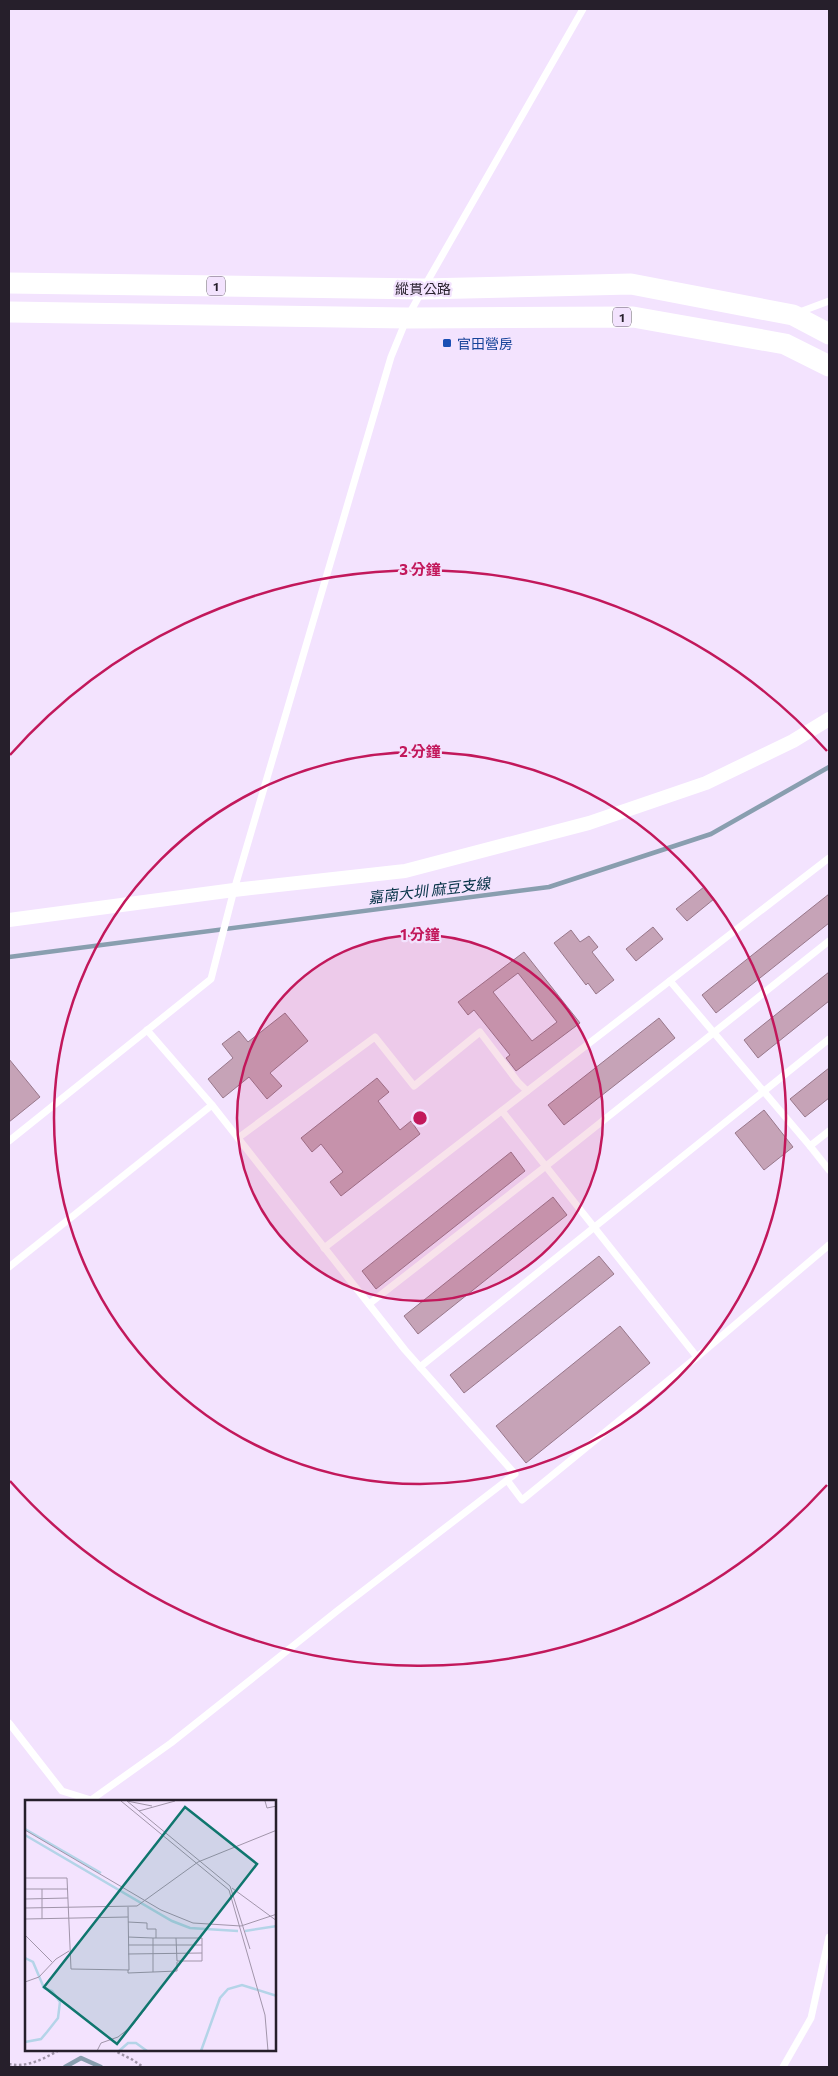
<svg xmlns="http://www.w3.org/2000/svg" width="838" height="2076" font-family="Commissioner,'Noto Sans TC',sans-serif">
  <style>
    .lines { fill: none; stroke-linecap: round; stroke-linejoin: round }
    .stream { stroke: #899eaf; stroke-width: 4.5 }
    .building { fill: #c6a3b7; stroke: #98778a; fill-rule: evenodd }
    .path { stroke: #9f93a8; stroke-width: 2.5; stroke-dasharray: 2.5 2.5; stroke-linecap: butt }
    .lane { stroke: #fff; stroke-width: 7 }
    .street { stroke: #fff; stroke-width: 14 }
    .primary { stroke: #fff; stroke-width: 21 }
    .ring { fill: none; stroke: #c2185b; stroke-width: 2.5 }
    .transit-dot { fill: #1a4fb4; stroke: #f3e3fe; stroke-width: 2 }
    .labels { text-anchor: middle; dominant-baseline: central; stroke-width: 4.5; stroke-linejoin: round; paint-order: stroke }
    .shield { fill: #f3e3fe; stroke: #645a6a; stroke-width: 1 }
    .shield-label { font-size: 12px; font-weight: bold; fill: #261f2b }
    .street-label { font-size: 14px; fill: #261f2b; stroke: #f3e3fe }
    .transit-label { font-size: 14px; fill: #164399; stroke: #f3e3fe; text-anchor: start }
    .water-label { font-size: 15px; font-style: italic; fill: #022f44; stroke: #f3e3fe }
    .inset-river { fill: none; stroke: #b4d4e8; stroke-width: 2.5 }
    .inset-road { fill: none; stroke: #a195aa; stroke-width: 1 }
    .view { fill: #0f766e; fill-opacity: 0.15; stroke: #0f766e; stroke-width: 2.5 }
    .inset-edge { fill: none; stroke: #261f2b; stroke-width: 2.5 }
    .centre { fill: #c2185b; stroke: #f3e3fe; stroke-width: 2.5 }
    .ring-label { font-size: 15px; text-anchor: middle; font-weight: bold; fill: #c2185b; stroke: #f3e3fe; stroke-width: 4.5; stroke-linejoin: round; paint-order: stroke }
  </style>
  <rect width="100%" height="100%" fill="#f3e3fe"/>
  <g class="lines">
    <!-- stream -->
    <g class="stream">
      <polyline points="9,957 549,887 711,834 829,767"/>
      <polyline points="65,2067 81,2058 101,2067"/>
    </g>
  </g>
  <!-- building -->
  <g class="building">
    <polygon points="704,887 714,899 687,921 676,909"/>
    <polygon points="829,894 829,923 716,1013 702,995"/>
    <polygon points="653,927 663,939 636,961 626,949"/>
    <polygon points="571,930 580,942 589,936 598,947 592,952 614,980 596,994 588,983 586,985 554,943"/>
    <path d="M 524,952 L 580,1023 L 516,1071 L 506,1058 L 510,1055 L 474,1010 L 468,1015 L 458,1002 ZM 518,973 L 557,1022 L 532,1041 L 493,992 Z"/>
    <polygon points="829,972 829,1001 758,1058 744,1040"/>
    <polygon points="285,1013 308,1041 270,1073 282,1086 267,1099 249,1077 223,1098 208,1079 233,1058 222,1044 239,1031 248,1042"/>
    <polygon points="659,1018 675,1038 564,1125 548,1105"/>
    <polygon points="9,1059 40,1097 9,1122"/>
    <polygon points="829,1068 829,1098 805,1117 790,1099"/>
    <polygon points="377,1078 389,1092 378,1101 400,1130 411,1121 420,1134 341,1196 330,1182 343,1172 321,1144 312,1152 301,1138"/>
    <polygon points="764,1110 793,1147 764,1170 735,1133"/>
    <polygon points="511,1152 525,1171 376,1289 362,1271"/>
    <polygon points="553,1197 567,1215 418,1334 404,1316"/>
    <polygon points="599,1256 614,1274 464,1393 450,1375"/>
    <polygon points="620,1326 650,1363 526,1463 496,1426"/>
  </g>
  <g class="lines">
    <!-- path -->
    <g class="path">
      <polyline points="113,2050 133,2060 143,2067"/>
      <path d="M 9,2064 C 26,2068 44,2059 59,2050"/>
    </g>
    <!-- lane -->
    <g class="lane">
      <polyline points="797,313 829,301"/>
      <polyline points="670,981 810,1146 829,1131"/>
      <polyline points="502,1111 697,1357 522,1500 507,1480"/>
      <polyline points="238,1138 375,1037 414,1086 480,1032 518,1082 527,1091"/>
      <polyline points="9,1141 211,979 234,890 391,357 407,318 423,289 583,9"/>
      <polyline points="810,1146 829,1170"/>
      <polyline points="324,1248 829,858"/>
      <polyline points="9,1267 212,1105"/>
      <polyline points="369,1304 546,1166 829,941"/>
      <polyline points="697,1357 829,1245"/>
      <polyline points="420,1367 829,1039"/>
      <polyline points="9,1723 62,1791 91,1800 171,1743 337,1611 515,1474 405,1350 212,1105 147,1030"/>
      <polyline points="783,2067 811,2018 829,1937"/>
    </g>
    <!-- street -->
    <polyline class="street" points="9,920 234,890 405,871 589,823 706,783 793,741 829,719"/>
    <!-- primary -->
    <g class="primary">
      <polyline points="9,283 423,289 631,284 793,315 829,334"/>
      <polyline points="9,312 407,318 633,317 785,344 829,366"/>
    </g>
  </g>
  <!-- distance rings -->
  <circle cx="420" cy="1118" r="183" fill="#c2185b" fill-opacity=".12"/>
  <g class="ring">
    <circle cx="420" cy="1118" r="183"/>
    <circle cx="420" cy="1118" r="366"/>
    <path d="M827 1485A548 548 0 0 1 10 1481M10 755A548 548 0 0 1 827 751"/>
  </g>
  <!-- markers -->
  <rect class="transit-dot" x="442" y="338" width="10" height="10" rx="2.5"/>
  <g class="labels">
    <!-- shield labels -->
    <g class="shield">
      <rect x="207" y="276.5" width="18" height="19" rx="4"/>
      <rect x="613" y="307.5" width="18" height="19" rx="4"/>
    </g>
    <g class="shield-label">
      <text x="216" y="286">1</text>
      <text x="622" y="317">1</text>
    </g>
    <!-- street labels -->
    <g class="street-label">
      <text x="423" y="288">縱貫公路</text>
    </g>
    <!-- transit labels -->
    <g class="transit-label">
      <text x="457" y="343">官田營房</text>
    </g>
    <!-- water labels -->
    <g class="water-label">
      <text transform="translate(429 890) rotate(-7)">嘉南大圳 麻豆支線</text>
    </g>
  </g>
  <!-- overview -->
  <g transform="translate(25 1800)">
    <rect width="251" height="251" fill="#f3e3fe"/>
    <path class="inset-river" d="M 0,29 L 76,73M 0,35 L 147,121 L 165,128 L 213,131M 220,131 L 252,126M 0,158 L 8,162 L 19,188 L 27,191 L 35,202 L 33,218 L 22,232 L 16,239 L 0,242M 94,251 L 103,243 L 111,243 L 122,251M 176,251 L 195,198 L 203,189 L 217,185 L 252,196"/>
    <path class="inset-road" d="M 96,1 L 204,90 L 240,215 L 243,251M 102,1 L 205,86 L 225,149M 102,1 L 127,6M 240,1 L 242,8 L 252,6M 114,11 L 150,1M 0,30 L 136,110 L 168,123 L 216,126 L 252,114M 0,78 L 42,78 L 46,169 L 104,170 L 103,107M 207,88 L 252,121M 0,89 L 42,89M 17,89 L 17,119M 0,99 L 43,98M 0,108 L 112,106 L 173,62 L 252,30M 0,119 L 103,117M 103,122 L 122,123 L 122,129 L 131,129 L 131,138M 0,135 L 27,162M 103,137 L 128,138 L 177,138 L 177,161 L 152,161 L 151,138M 103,145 L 177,145M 103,154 L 177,153M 103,170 L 103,173 L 128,172 L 128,138M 128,172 L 152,171 L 152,162M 0,182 L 14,177 L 31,159 L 44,151M 72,251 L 76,243 L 93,237 L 107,226 L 121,208"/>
    <path class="view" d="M 160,7 L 232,64 L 92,244 L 19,187 Z"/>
    <rect width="251" height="251" class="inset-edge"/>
  </g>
  <circle cx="420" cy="1118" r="8" class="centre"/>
  <g class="ring-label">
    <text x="420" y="575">3 分鐘</text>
    <text x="420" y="757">2 分鐘</text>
    <text x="420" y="940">1 分鐘</text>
  </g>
  <!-- border -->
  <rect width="838" height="2076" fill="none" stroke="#261f2b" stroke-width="20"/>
</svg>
